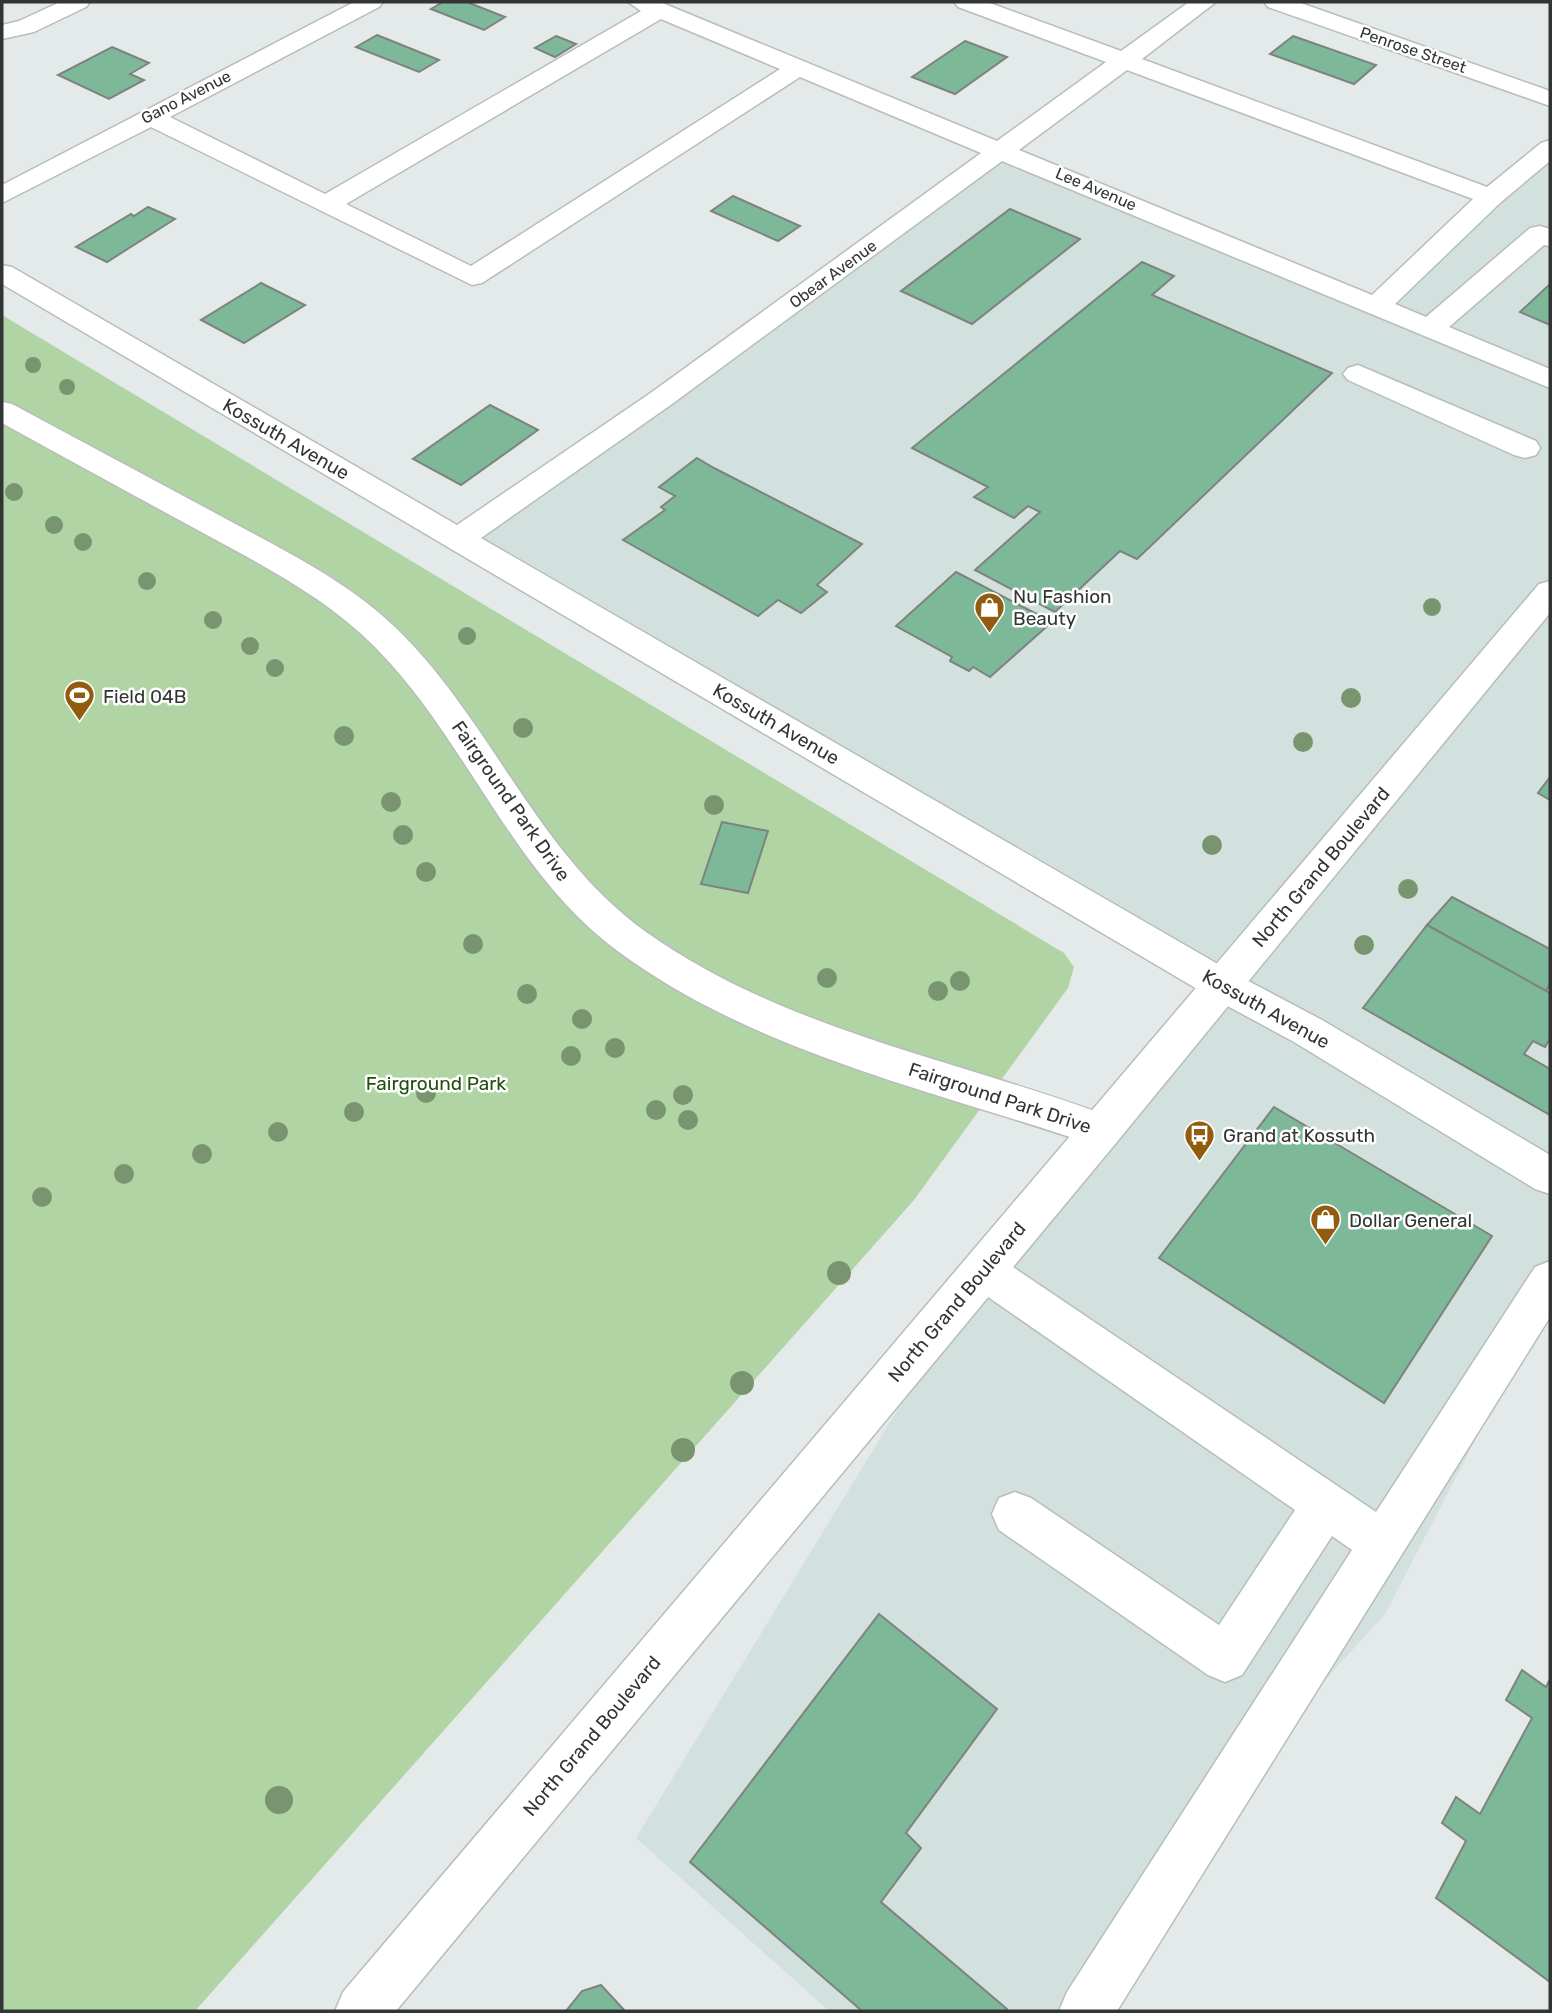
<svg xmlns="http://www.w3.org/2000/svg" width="1552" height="2013" font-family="Rubik,sans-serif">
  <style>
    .built { fill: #d2e0de }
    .green { fill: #b0d4a4 }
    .building { fill: #7db899; stroke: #7f8380; stroke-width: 2 }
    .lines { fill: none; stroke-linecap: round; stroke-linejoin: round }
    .minor-casing { stroke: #b8bdbc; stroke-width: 3 }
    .major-casing { stroke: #b8bdbc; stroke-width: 3 }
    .minor { fill: #fff; fill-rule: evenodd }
    .major { fill: #fff; fill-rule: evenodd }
    .tree { fill: #79956f }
    .labels { text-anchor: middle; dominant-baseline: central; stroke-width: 5; stroke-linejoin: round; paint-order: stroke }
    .far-street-label { font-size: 16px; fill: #333535; stroke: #fff }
    .street-label { font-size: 19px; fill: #333535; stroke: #fff }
    .poi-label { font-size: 19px; fill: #333535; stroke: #fff; text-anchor: start }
    .park-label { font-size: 19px; fill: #224f0c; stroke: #fff }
  </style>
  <rect width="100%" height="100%" fill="#e4eae9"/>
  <!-- built -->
  <polygon class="built" points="1003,150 1377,306 1550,150 1550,1296 1385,1614 1256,1756 1089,2011 829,2011 636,1838 983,1270 1221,985 458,539"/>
  <!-- green -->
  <polygon class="green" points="2,315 1064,953 1074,967 1068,988 914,1200 195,2011 2,2011"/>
  <!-- building -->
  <g class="building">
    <polygon points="443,2 467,2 505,17 484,30 431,9"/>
    <polygon points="377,35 439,60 419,72 356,47"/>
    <polygon points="556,36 576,44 555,57 535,48"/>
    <polygon points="1293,36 1376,65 1354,84 1270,54"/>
    <polygon points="965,41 1007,57 955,94 912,77"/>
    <polygon points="112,47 149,63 130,74 144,80 109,99 58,75"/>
    <polygon points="733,196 800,226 778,241 711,211"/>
    <polygon points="148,207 175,219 107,262 76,247 131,214 134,216"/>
    <polygon points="1010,209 1080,239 972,324 901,291"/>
    <polygon points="1142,262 1174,276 1152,295 1332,373 1137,559 1120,551 1055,612 975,570 1040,512 1028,506 1014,518 974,497 988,487 912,448"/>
    <polygon points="261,283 305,305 244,343 201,320"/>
    <polygon points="1550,284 1550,325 1520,312"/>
    <polygon points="490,405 538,430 461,485 413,459"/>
    <polygon points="697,458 714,468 862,544 817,585 827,592 801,613 778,600 758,616 623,540 665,510 661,507 675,496 659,487"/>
    <polygon points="956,572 1052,622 990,677 973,667 969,671 950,661 952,657 896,626"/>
    <polygon points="1550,777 1550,800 1538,793"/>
    <polygon points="722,822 768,831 748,893 701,884"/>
    <polygon points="1452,897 1550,949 1550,984 1546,991 1427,925"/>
    <polygon points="1427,925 1550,993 1550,1039 1545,1047 1533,1041 1524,1054 1550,1069 1550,1115 1363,1008"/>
    <polygon points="1274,1107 1492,1236 1384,1403 1159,1258"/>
    <polygon points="879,1614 997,1709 906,1833 921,1848 881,1902 1007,2009 1005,2011 862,2011 690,1862"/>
    <polygon points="1522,1670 1546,1687 1550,1679 1550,1982 1436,1898 1466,1841 1442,1823 1456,1797 1480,1814 1532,1718 1506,1700"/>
    <polygon points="601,1985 625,2011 566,2011 582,1991"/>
  </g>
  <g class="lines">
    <defs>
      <g id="minor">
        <polygon points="60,2 90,2 86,7 34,32 2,39 2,25 19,21"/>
        <path d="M 354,2 L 383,2 L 379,7 L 170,117 L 325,194 L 641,11 L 628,2 L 660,2 L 997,141 L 1106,62 L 958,7 L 954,2 L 987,2 L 1121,51 L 1189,2 L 1216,2 L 1142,59 L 1487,187 L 1541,143 L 1550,140 L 1550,161 L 1500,203 L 1395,304 L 1426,317 L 1530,228 L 1540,226 L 1550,229 L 1550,246 L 1544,245 L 1449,327 L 1550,369 L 1550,388 L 1002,161 L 672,404 L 481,538 L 1235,974 L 1322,1020 L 1550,1155 L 1550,1194 L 1535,1189 L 1294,1042 L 1209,996 L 2,284 L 2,265 L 12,267 L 457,525 L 652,392 L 981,153 L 800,77 L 482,283 L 472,285 L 151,127 L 2,203 L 2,185 ZM 661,19 L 780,69 L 471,266 L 346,204 ZM 1127,70 L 1473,199 L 1372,295 L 1019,150 Z"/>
        <polygon points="1264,2 1298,2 1550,91 1550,106 1268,7"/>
        <polygon points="1358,365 1536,441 1540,448 1536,455 1525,458 1514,455 1348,380 1343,374 1348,368"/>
        <path d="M 2,402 L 12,404 C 84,443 156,481 228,520 C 287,552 349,582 398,630 C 492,722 537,854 646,932 C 787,1032 958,1059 1116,1119 L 1122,1131 L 1116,1143 L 1102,1148 C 939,1091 761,1056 619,952 C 511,873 467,739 374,646 C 326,598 264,566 205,534 C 137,497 69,460 2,423 Z"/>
        <polygon points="983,1251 998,1257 1376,1512 1535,1267 1550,1261 1550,1317 1117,2011 1059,2011 1067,1992 1352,1550 1332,1536 1242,1675 1225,1682 1208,1675 999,1530 992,1514 999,1498 1015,1492 1031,1498 1219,1625 1295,1510 968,1283 962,1270 968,1257"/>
      </g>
      <polygon id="major" points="1550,581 1550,613 1116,1143 396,2011 335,2011 343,1992 1539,584"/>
    </defs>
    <!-- minor casing -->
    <use href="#minor" class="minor-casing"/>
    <!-- major casing -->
    <use href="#major" class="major-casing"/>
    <!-- minor -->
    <use href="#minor" class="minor"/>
    <!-- major -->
    <use href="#major" class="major"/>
  </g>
  <!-- trees -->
  <g class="tree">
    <circle cx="33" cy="365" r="8"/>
    <circle cx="67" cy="387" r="8"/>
    <circle cx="14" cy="492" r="9"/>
    <circle cx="54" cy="525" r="9"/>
    <circle cx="83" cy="542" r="9"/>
    <circle cx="147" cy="581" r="9"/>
    <circle cx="1432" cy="607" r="9"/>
    <circle cx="213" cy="620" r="9"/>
    <circle cx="467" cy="636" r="9"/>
    <circle cx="250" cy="646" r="9"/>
    <circle cx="275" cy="668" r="9"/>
    <circle cx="1351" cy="698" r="10"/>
    <circle cx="523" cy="728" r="10"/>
    <circle cx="344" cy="736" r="10"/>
    <circle cx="1303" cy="742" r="10"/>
    <circle cx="391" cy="802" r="10"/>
    <circle cx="714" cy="805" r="10"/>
    <circle cx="403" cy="835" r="10"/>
    <circle cx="1212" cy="845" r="10"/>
    <circle cx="426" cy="872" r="10"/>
    <circle cx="1408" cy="889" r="10"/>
    <circle cx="473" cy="944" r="10"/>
    <circle cx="1364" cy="945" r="10"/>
    <circle cx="827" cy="978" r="10"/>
    <circle cx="960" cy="981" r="10"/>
    <circle cx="938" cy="991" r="10"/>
    <circle cx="527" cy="994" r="10"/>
    <circle cx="582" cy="1019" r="10"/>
    <circle cx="615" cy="1048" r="10"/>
    <circle cx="571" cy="1056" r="10"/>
    <circle cx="426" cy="1093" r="10"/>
    <circle cx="683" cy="1095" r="10"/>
    <circle cx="656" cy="1110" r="10"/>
    <circle cx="354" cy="1112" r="10"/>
    <circle cx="688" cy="1120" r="10"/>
    <circle cx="278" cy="1132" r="10"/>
    <circle cx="202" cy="1154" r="10"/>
    <circle cx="124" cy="1174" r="10"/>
    <circle cx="42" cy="1197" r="10"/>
    <circle cx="839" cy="1273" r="12"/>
    <circle cx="742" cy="1383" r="12"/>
    <circle cx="683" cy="1450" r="12"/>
    <circle cx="279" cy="1800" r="14"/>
  </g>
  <!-- icons -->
  <defs>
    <symbol id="shop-pin" viewBox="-11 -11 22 30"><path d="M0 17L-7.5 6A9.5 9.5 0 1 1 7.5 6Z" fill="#915c10" stroke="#fff"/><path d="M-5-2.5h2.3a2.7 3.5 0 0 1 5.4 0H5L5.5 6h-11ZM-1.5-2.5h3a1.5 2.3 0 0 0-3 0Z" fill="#fff"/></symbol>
    <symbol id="stadium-pin" viewBox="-11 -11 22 30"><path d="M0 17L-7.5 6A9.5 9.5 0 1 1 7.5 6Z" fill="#915c10" stroke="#fff"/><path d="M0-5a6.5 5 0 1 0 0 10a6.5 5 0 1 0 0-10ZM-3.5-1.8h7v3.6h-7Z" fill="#fff"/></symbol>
    <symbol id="bus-pin" viewBox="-11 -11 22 30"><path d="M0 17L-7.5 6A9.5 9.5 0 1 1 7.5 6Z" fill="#915c10" stroke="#fff"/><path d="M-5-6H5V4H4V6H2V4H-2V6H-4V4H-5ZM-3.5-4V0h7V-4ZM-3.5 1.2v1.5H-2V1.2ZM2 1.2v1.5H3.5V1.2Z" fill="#fff"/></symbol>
  </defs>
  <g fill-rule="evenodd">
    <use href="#shop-pin" x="972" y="590" width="35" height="47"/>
    <use href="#stadium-pin" x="62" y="678" width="35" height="47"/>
    <use href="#bus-pin" x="1182" y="1118" width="35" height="47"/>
    <use href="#shop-pin" x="1308" y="1202" width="35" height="47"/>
  </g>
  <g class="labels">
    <!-- far-street labels -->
    <g class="far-street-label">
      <text transform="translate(1413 50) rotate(19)">Penrose Street</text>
      <text transform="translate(186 97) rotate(-27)">Gano Avenue</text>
      <text transform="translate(1096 189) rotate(23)">Lee Avenue</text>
      <text transform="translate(833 274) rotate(-36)">Obear Avenue</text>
    </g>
    <!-- street labels -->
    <g class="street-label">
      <text transform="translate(286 439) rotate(30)">Kossuth Avenue</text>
      <text transform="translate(776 724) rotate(30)">Kossuth Avenue</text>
      <text transform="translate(511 801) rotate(55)">Fairground Park Drive</text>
      <text transform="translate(1321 867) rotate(-50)">North Grand Boulevard</text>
      <text transform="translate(1266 1009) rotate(29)">Kossuth Avenue</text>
      <text transform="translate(1000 1098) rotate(18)">Fairground Park Drive</text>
      <text transform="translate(957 1302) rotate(-50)">North Grand Boulevard</text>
      <text transform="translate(592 1736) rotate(-50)">North Grand Boulevard</text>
    </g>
    <!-- poi labels -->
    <g class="poi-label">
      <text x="1013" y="596">Nu Fashion<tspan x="1013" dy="22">Beauty</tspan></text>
      <text x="103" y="696">Field 04B</text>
      <text x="1223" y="1135">Grand at Kossuth</text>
      <text x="1349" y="1220">Dollar General</text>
    </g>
    <!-- park labels -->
    <g class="park-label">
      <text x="436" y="1083">Fairground Park</text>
    </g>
  </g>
  <!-- border -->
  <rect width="1552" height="2013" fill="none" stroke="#333535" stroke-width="7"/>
</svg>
